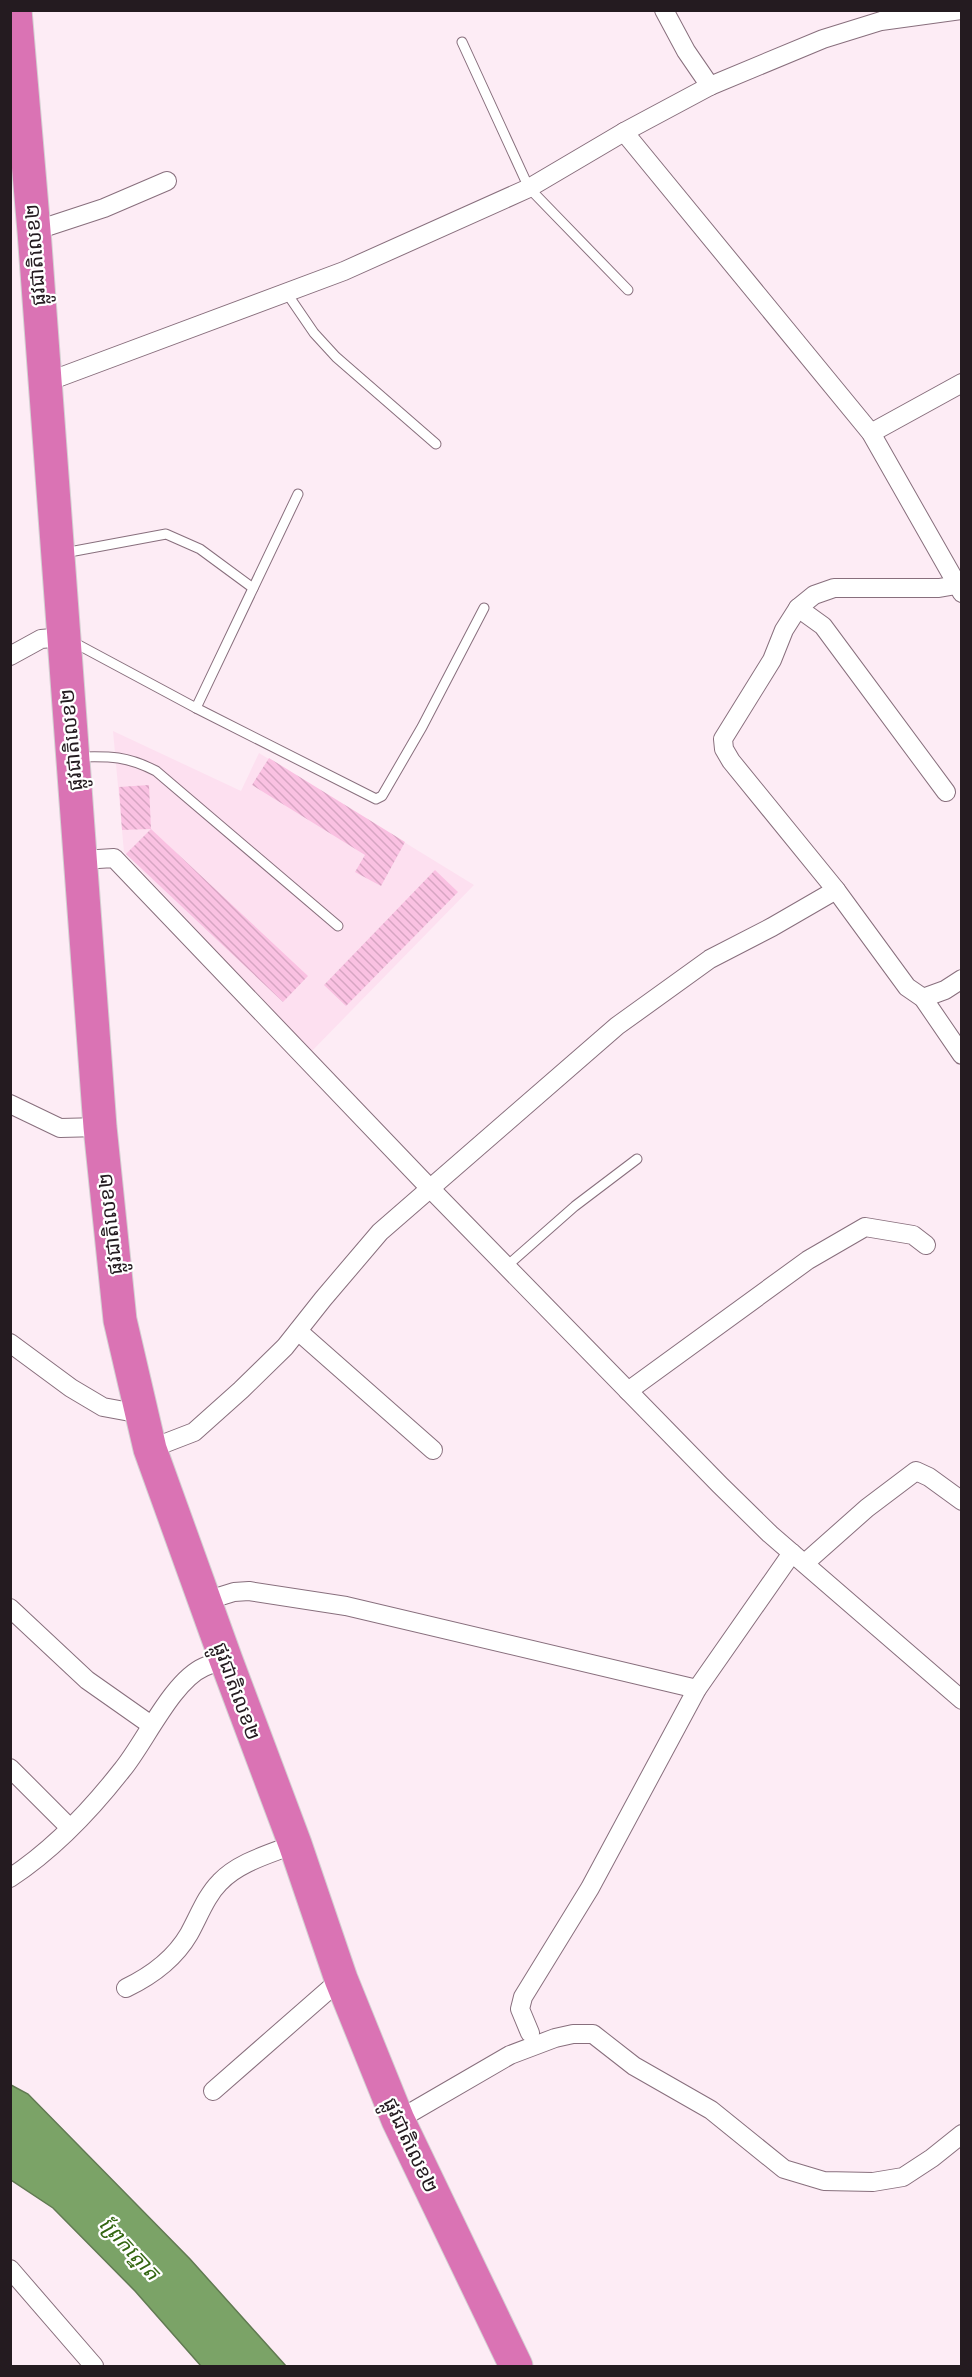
<svg xmlns="http://www.w3.org/2000/svg" width="972" height="2377" font-family="Cabin,'Noto Sans Khmer',sans-serif">
  <style>
    .built { fill: #fde0f0 }
    .water { fill: #7ba367; stroke: #617a52; stroke-width: 1.5 }
    .building { fill: url(#building-back-hatch) }
    .lines { fill: none; stroke-linecap: round; stroke-linejoin: round }
    .lane-casing { stroke: #886f7d; stroke-width: 11 }
    .street-casing { stroke: #886f7d; stroke-width: 20 }
    .highway-casing { stroke: #d3d1d2; stroke-width: 35 }
    .lane { stroke: #fff; stroke-width: 9 }
    .street { stroke: #fff; stroke-width: 18 }
    .highway { stroke: #da73b4; stroke-width: 33 }
    .labels { text-anchor: middle; dominant-baseline: central; stroke-width: 4.5; stroke-linejoin: round; paint-order: stroke }
    .street-label { font-size: 20px; fill: #241b20; stroke: #fff }
    .water-label { font-size: 21px; font-style: italic; fill: #361; stroke: #fff }
  </style>
  <defs>
    <pattern id="building-back-hatch" width="6" height="6" patternUnits="userSpaceOnUse" patternTransform="scale(1.5)"><rect width="6" height="6" fill="#fac1e2"/><path d="M-1 5l2 2M0 0l6 6M5-1l2 2" fill="none" stroke="#d6a5c2"/></pattern>
  </defs>
  <rect width="100%" height="100%" fill="#fdecf5"/>
  <!-- built -->
  <polygon class="built" points="113,731 241,791 259,753 474,885 311,1052 124,852"/>
  <!-- water -->
  <polygon class="water" points="11,2085 28,2094 190,2259 286,2366 201,2366 135,2291 53,2208 11,2180"/>
  <!-- building -->
  <g class="building">
    <polygon points="269,758 405,842 381,886 355,872 365,855 252,785"/>
    <polygon points="149,785 151,829 122,830 119,787"/>
    <polygon points="151,829 308,976 283,1002 126,854"/>
    <polygon points="435,870 458,892 346,1006 324,985"/>
  </g>
  <g class="lines">
    <defs>
      <g id="lane">
        <polyline points="462,42 529,188 628,290"/>
        <polyline points="286,292 314,333 336,357 436,444"/>
        <polyline points="64,553 166,534 200,549 253,588"/>
        <polyline points="73,642 196,708 376,799 382,796 422,727 484,608"/>
        <polyline points="196,708 298,494"/>
        <path d="M 79,757 C 110,756 127,756 156,771 L 338,926"/>
        <polyline points="507,1266 575,1206 637,1159"/>
      </g>
      <g id="street">
        <polyline points="664,10 686,51 710,86"/>
        <polyline points="624,132 871,433 962,593"/>
        <polyline points="34,231 104,208 167,181"/>
        <polyline points="44,383 344,271 529,188 624,132 710,86 823,39 881,21 961,10"/>
        <polyline points="871,433 962,383"/>
        <polyline points="962,584 939,588 834,588 814,595 798,608 784,630 772,660 723,739 724,749 731,761 836,890 907,987 923,998 962,1055"/>
        <polyline points="798,608 823,626 946,792"/>
        <polyline points="10,656 41,639 63,637"/>
        <polyline points="82,860 114,858 422,1180 720,1485 770,1534 962,1700"/>
        <polyline points="923,998 945,990 962,979"/>
        <polyline points="10,1104 60,1128 100,1127"/>
        <polyline points="298,1331 433,1450"/>
        <polyline points="10,1343 71,1388 103,1407 141,1414"/>
        <polyline points="628,1391 808,1260 865,1227 913,1235 926,1245"/>
        <polyline points="150,1449 194,1432 241,1390 285,1347 323,1299 380,1232 617,1026 710,959 772,927 836,890"/>
        <polyline points="805,1563 867,1508 916,1471 929,1477 962,1501"/>
        <polyline points="205,1601 234,1592 249,1591 346,1606 697,1689"/>
        <polyline points="10,1608 87,1680 151,1725"/>
        <polyline points="10,1768 70,1828"/>
        <path d="M 10,1878 C 54,1849 90,1811 122,1770 C 144,1744 172,1681 204,1667 C 211,1664 218,1662 226,1660"/>
        <path d="M 126,1988 C 151,1976 175,1958 189,1934 C 199,1916 206,1896 220,1882 C 239,1862 270,1854 295,1844"/>
        <polyline points="530,2033 520,2009 523,1997 590,1888 697,1689 792,1553"/>
        <polyline points="213,2091 341,1979"/>
        <polyline points="398,2120 510,2055 555,2038 573,2034 593,2034 634,2066 711,2110 784,2169 824,2181 873,2182 903,2177 932,2158 962,2134"/>
        <polyline points="10,2269 94,2366"/>
      </g>
      <polyline id="highway" points="15,10 34,231 100,1127 120,1320 150,1449 226,1660 295,1844 341,1979 398,2120 516,2366"/>
    </defs>
    <!-- lane casing -->
    <use href="#lane" class="lane-casing"/>
    <!-- street casing -->
    <use href="#street" class="street-casing"/>
    <!-- highway casing -->
    <use href="#highway" class="highway-casing"/>
    <!-- lane -->
    <use href="#lane" class="lane"/>
    <!-- street -->
    <use href="#street" class="street"/>
    <!-- highway -->
    <use href="#highway" class="highway"/>
  </g>
  <g class="labels">
    <!-- street labels -->
    <g class="street-label">
      <text transform="translate(35 255) rotate(-94)">ផ្លូវជាតិលេខ២</text>
      <text transform="translate(71 740) rotate(-95)">ផ្លូវជាតិលេខ២</text>
      <text transform="translate(110 1224) rotate(-96)">ផ្លូវជាតិលេខ២</text>
      <text transform="translate(237 1691) rotate(70)">ផ្លូវជាតិលេខ២</text>
      <text transform="translate(411 2145) rotate(65)">ផ្លូវជាតិលេខ២</text>
    </g>
    <!-- water labels -->
    <g class="water-label">
      <text transform="translate(130 2248) rotate(47)">ព្រែកត្នោត</text>
    </g>
  </g>
  <!-- border -->
  <rect width="972" height="2377" fill="none" stroke="#241b20" stroke-width="24"/>
</svg>
